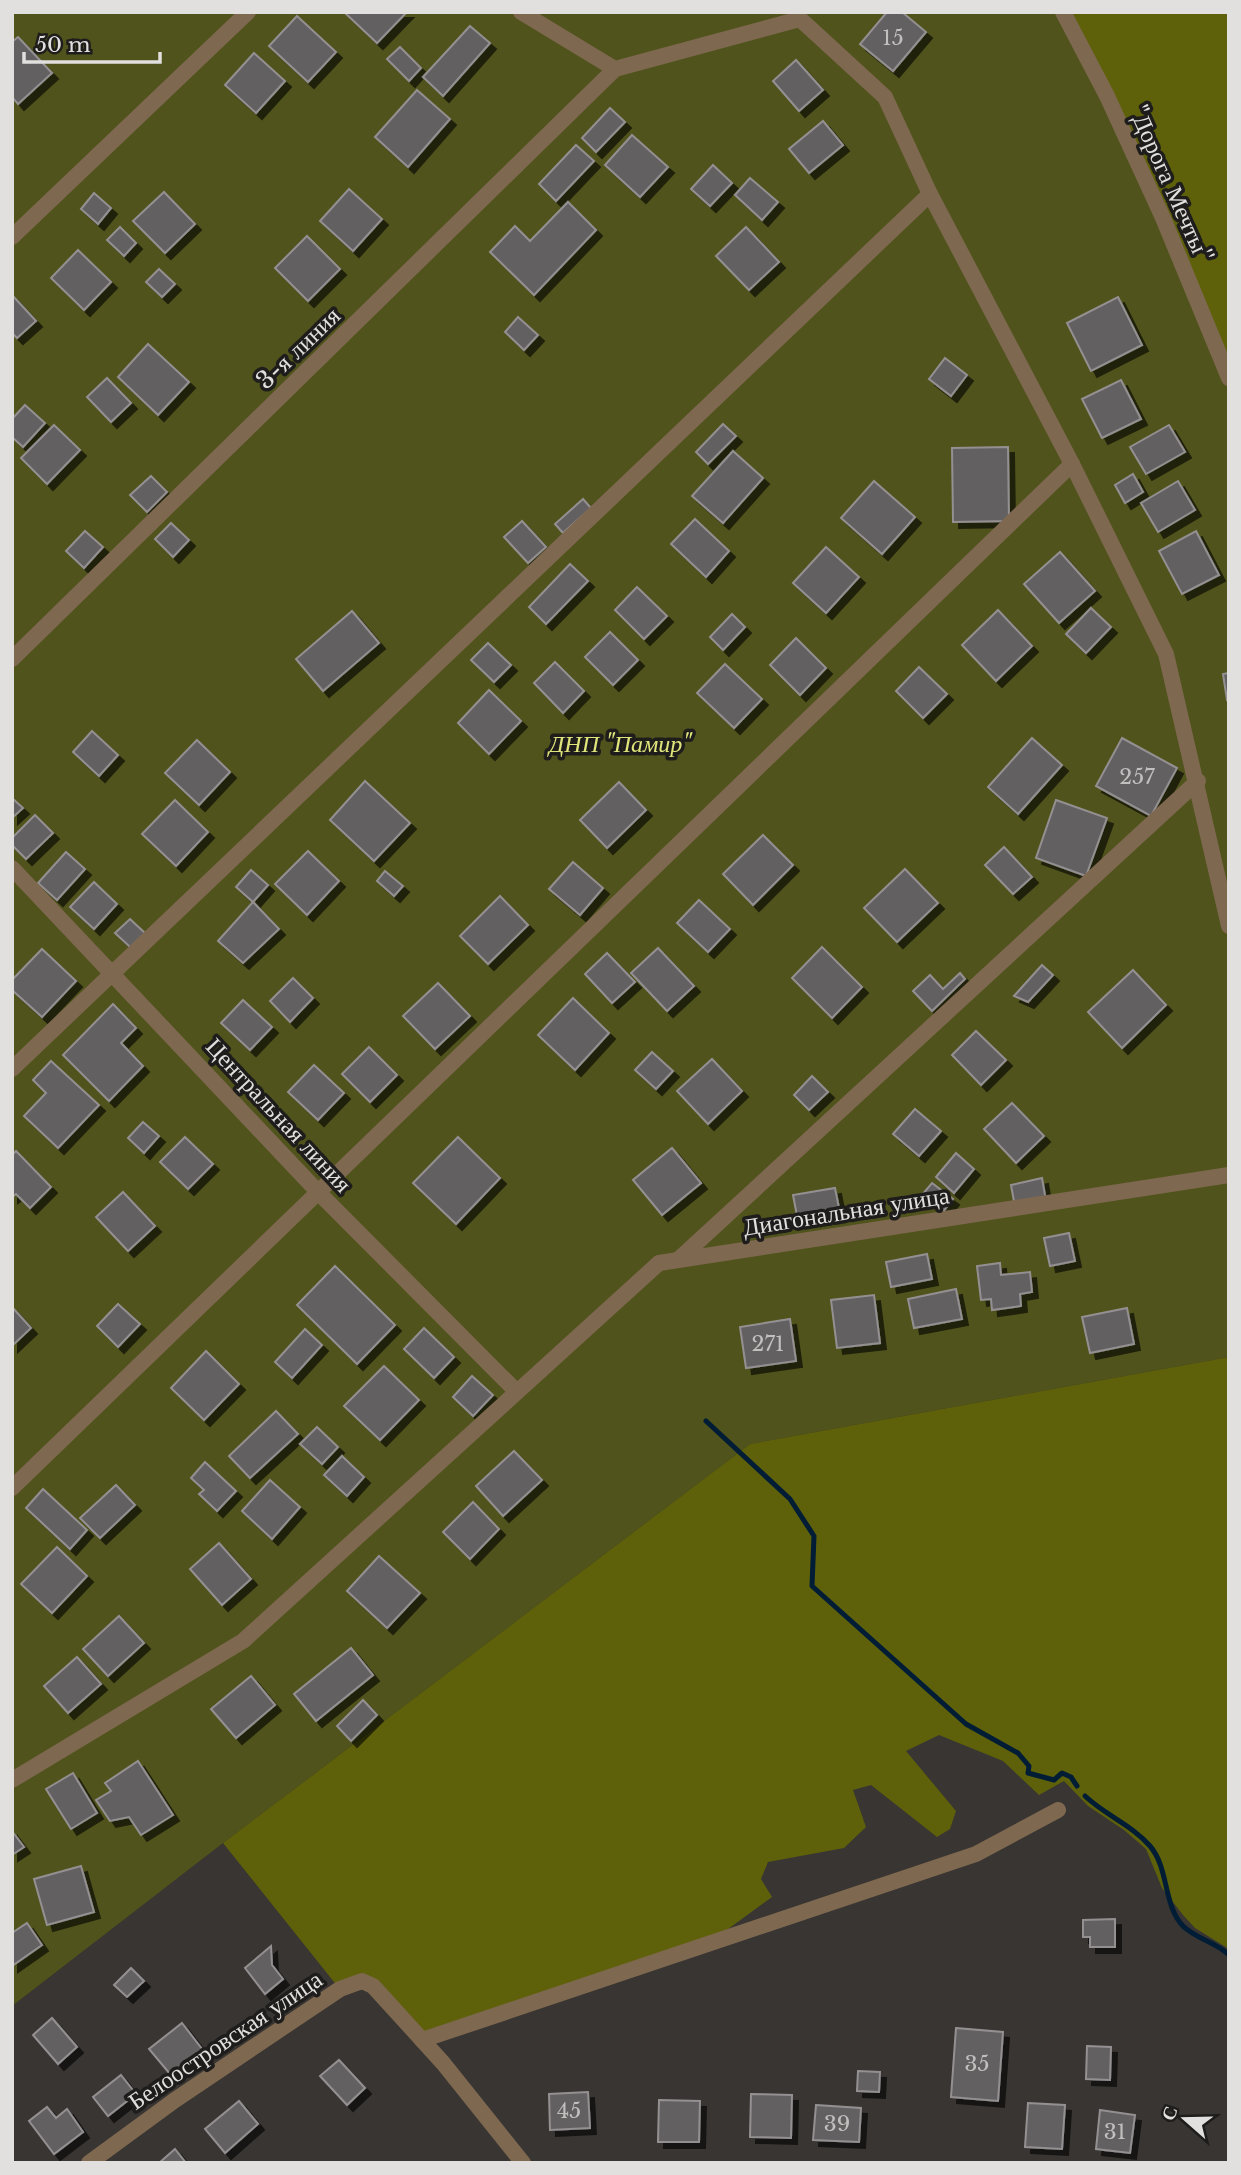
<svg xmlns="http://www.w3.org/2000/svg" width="1241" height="2175" font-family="'Libre Baskerville',serif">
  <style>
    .green { fill: #50531b }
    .forest { fill: #5e610a }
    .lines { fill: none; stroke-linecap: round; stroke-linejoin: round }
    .stream { stroke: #001d35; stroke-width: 5 }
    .building { fill: #646062; stroke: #949092; stroke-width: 2; filter: url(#shadow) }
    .minor { stroke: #7e6850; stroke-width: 16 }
    .labels { text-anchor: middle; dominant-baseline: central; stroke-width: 7; stroke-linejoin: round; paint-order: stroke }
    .number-label { font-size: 21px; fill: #c2c0bf }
    .street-label { font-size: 24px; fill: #e2e0de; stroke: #1e1d1c }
    .park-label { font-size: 24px; font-style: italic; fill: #dfe57b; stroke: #1e1d1c }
  </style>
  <defs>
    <filter id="shadow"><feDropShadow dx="6" dy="6" stdDeviation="0" flood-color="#0009"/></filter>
  </defs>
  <rect width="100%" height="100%" fill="#383532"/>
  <!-- green -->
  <polygon class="green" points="12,12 1063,12 1229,378 1229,1357 750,1444 223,1843 12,2006"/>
  <!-- forest -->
  <g class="forest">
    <polygon points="1063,12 1229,12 1229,378"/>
    <polygon points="1229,1357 1229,1949 1195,1928 1183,1915 1162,1888 1146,1849 1124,1830 1088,1806 1064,1781 1039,1795 1003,1761 939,1735 906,1751 956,1811 950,1829 937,1837 871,1785 853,1790 866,1827 844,1848 768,1862 761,1879 772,1897 709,1943 422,2036 373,1986 338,1987 223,1843 750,1444"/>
  </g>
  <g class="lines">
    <!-- stream -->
    <g class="stream">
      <polyline points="706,1421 790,1499 814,1536 812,1586 966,1724 1018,1753 1029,1766 1028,1773 1054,1780 1062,1773 1071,1777 1077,1786"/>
      <path d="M 1085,1796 C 1105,1815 1132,1825 1150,1846 C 1169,1868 1163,1905 1183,1926 C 1196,1939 1216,1942 1229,1955"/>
    </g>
  </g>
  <!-- building -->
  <g class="building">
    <polygon points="344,12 407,12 377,43"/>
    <polygon points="887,12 902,12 926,32 893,71 860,44"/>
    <polygon points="297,16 336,52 308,82 269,46"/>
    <polygon points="470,26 490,43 443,96 423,77"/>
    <polygon points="18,37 52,73 18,104 12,97 12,42"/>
    <polygon points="400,47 421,68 409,81 387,59"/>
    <polygon points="254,53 285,81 256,113 225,85"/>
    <polygon points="796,60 823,90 799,111 773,81"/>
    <polygon points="417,90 450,119 408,167 375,137"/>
    <polygon points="610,108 625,122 596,152 582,138"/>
    <polygon points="823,121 843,145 809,173 789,149"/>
    <polygon points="632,135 668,167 640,197 605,165"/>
    <polygon points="576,145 594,161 556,201 539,184"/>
    <polygon points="713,165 732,183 710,206 691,189"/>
    <polygon points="750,178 778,202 762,220 735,195"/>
    <polygon points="349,189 382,219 353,251 320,221"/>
    <polygon points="164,192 195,224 165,253 133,221"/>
    <polygon points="94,193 111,208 98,224 81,209"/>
    <polygon points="568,202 596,230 534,295 490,252 515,226 530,241"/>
    <polygon points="120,227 136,243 124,256 107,240"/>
    <polygon points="746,227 779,262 749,290 716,256"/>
    <polygon points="307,236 340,269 308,301 275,268"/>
    <polygon points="78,250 111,282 84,310 51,278"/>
    <polygon points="159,269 175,284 162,297 146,282"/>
    <polygon points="12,295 36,321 17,338 12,333"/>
    <polygon points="1118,297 1142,345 1091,371 1067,323"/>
    <polygon points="518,317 538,335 524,350 505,332"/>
    <polygon points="148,344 189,382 158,415 118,377"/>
    <polygon points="945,358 967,375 951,396 929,379"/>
    <polygon points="107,378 131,403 111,422 87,397"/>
    <polygon points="1121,380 1141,419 1102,438 1082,399"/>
    <polygon points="25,405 45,423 23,447 12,437 12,419"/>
    <polygon points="723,424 736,436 708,464 696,452"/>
    <polygon points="54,425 80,450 47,484 21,458"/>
    <polygon points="1169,425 1185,452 1146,474 1130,447"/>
    <polygon points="1008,447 1009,521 953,522 952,448"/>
    <polygon points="733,451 763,478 723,523 692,496"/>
    <polygon points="1133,474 1143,492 1125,503 1115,485"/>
    <polygon points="151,476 167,492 147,512 130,495"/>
    <polygon points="874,481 915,517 882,554 841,518"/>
    <polygon points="1178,481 1195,510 1158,532 1141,503"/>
    <polygon points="583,499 591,508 563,533 555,524"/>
    <polygon points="695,519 729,551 706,577 671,544"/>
    <polygon points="522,521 546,547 528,563 504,537"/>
    <polygon points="171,523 189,540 173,557 155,539"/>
    <polygon points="85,531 103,547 84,568 66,551"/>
    <polygon points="1196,531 1219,575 1182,594 1159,551"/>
    <polygon points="826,547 859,577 826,613 793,583"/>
    <polygon points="1060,552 1095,591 1059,623 1024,584"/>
    <polygon points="570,564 588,581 546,624 529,607"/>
    <polygon points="637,587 667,616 644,639 615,610"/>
    <polygon points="1091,608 1111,627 1086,653 1066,634"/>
    <polygon points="998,610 1032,646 996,681 962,645"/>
    <polygon points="352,611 379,643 323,691 296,659"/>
    <polygon points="732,614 745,627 723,650 710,637"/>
    <polygon points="610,632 638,660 613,685 585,657"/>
    <polygon points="796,638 826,668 800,695 770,665"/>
    <polygon points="488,643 511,665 494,682 471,660"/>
    <polygon points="555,662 584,691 563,713 534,683"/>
    <polygon points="725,664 762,699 734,728 697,693"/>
    <polygon points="919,667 947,694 923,718 896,691"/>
    <polygon points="1229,673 1229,699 1227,700 1223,674"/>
    <polygon points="489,690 521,721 489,754 458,723"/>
    <polygon points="92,731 118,755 99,776 73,752"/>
    <polygon points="1032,738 1062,765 1018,814 988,787"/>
    <polygon points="1122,738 1177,768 1151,816 1096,786"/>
    <polygon points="197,740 230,772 199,805 165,773"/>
    <polygon points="365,781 410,823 374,861 330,820"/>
    <polygon points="619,782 646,810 607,848 580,820"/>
    <polygon points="12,798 23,808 12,818"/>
    <polygon points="175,800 208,832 176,866 142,834"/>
    <polygon points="1056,800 1107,818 1086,876 1036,858"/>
    <polygon points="35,815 53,833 26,859 12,845 12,838"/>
    <polygon points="763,835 793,865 753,905 723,874"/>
    <polygon points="1004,847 1032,877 1013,894 985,865"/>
    <polygon points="308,851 339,881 307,915 275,884"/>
    <polygon points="66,852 85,869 57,900 38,883"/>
    <polygon points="573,862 603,888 580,915 549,889"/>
    <polygon points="905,869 938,903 897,942 864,908"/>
    <polygon points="251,870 268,885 253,902 236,887"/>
    <polygon points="385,871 403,886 394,896 377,881"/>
    <polygon points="94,882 117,904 94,929 70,907"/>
    <polygon points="500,896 528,925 488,964 460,936"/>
    <polygon points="699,900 730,929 708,952 677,923"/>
    <polygon points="253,902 279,929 243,963 218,941"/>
    <polygon points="130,919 146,934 130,947 115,933"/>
    <polygon points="822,947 862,987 832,1018 792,978"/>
    <polygon points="658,948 694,986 667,1011 631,973"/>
    <polygon points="42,949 76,981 42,1017 12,990 12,980"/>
    <polygon points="607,953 635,982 612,1003 585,974"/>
    <polygon points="1042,965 1053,975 1028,1002 1014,996"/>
    <polygon points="1133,970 1166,1005 1122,1048 1088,1012"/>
    <polygon points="960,973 965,979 932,1011 913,991 930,975 943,989"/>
    <polygon points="293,978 313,998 290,1022 270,1001"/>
    <polygon points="438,983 470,1016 435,1049 403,1016"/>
    <polygon points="573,998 609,1033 575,1070 538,1035"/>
    <polygon points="243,1000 272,1027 250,1050 221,1023"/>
    <polygon points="113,1004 136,1028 121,1043 143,1066 109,1101 63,1055"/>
    <polygon points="976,1031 1006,1060 981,1085 952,1055"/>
    <polygon points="369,1047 397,1075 370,1102 342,1074"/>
    <polygon points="652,1052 673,1071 656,1089 635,1070"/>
    <polygon points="712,1059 742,1091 708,1124 677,1091"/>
    <polygon points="51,1061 99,1105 58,1148 24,1116 46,1093 33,1080"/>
    <polygon points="314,1065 344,1093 318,1120 288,1092"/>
    <polygon points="812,1076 828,1092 809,1110 794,1095"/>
    <polygon points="1012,1103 1044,1136 1016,1163 984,1129"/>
    <polygon points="915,1109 941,1131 919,1156 893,1134"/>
    <polygon points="143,1122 159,1136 144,1153 128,1138"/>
    <polygon points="185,1137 213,1164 188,1189 160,1162"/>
    <polygon points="458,1137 500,1178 456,1224 413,1183"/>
    <polygon points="672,1148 701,1183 662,1215 633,1180"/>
    <polygon points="16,1151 51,1187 30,1208 16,1194 12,1197 12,1155"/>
    <polygon points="956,1153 974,1169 954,1193 936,1177"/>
    <polygon points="1042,1178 1046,1201 1015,1207 1011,1185"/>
    <polygon points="932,1183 953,1199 942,1213 921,1196"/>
    <polygon points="835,1188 840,1213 798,1221 793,1195"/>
    <polygon points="123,1192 155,1226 128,1251 96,1217"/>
    <polygon points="1069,1233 1075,1261 1050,1266 1044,1238"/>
    <polygon points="927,1254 932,1279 891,1287 886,1262"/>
    <polygon points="1000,1263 1001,1275 1030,1272 1032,1292 1020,1294 1021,1306 992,1310 991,1299 981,1300 977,1266"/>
    <polygon points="335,1266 395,1325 357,1364 297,1305"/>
    <polygon points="956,1289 962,1319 914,1328 908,1299"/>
    <polygon points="874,1295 880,1343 837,1348 831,1300"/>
    <polygon points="118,1304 140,1324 118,1347 97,1326"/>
    <polygon points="12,1307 31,1328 12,1346"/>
    <polygon points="1127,1308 1134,1344 1090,1353 1082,1317"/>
    <polygon points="790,1319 796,1361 746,1368 740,1327"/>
    <polygon points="424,1328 454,1357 434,1378 404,1349"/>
    <polygon points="305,1329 322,1345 292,1378 275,1362"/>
    <polygon points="206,1351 239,1384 204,1420 171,1388"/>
    <polygon points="384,1366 419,1400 380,1440 344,1406"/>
    <polygon points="472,1376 493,1395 473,1416 453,1397"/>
    <polygon points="276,1411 298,1434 250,1478 229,1456"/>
    <polygon points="317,1427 338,1447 322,1464 300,1444"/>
    <polygon points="514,1451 542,1480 503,1516 476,1486"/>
    <polygon points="342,1456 364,1477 347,1496 324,1475"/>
    <polygon points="205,1462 236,1491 217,1511 199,1494 204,1490 191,1478"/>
    <polygon points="270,1480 300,1507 272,1539 242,1511"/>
    <polygon points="116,1485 135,1505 100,1538 80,1518"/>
    <polygon points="43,1489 87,1530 70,1549 26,1508"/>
    <polygon points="473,1502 499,1529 470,1559 443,1532"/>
    <polygon points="219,1543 251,1579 222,1605 190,1569"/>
    <polygon points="57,1547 87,1576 52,1613 21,1584"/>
    <polygon points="379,1556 420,1593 387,1628 347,1591"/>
    <polygon points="119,1616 144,1643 108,1676 83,1649"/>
    <polygon points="351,1648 373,1675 316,1721 294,1694"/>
    <polygon points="77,1657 101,1684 68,1713 44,1686"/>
    <polygon points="251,1676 275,1705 236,1738 211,1709"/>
    <polygon points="363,1700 377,1715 351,1741 337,1726"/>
    <polygon points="138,1761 173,1815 141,1835 129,1817 110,1821 96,1800 111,1791 105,1783"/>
    <polygon points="73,1773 97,1813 71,1829 46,1789"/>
    <polygon points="12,1831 24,1847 12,1855"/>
    <polygon points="81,1866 94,1912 47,1925 34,1879"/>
    <polygon points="1115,1919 1115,1947 1090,1947 1090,1937 1083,1937 1083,1920"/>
    <polygon points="27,1923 42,1945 12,1966 12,1933"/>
    <polygon points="271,1946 272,1965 283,1979 265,1994 245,1968"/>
    <polygon points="131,1968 144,1981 127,1997 114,1985"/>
    <polygon points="52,2018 77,2047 58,2064 33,2035"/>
    <polygon points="182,2023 202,2049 170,2074 149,2049"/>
    <polygon points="956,2028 1003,2032 998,2101 951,2097"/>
    <polygon points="1087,2046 1111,2047 1110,2080 1086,2079"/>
    <polygon points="339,2060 365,2088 347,2105 320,2076"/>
    <polygon points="858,2071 880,2072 879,2092 857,2091"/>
    <polygon points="121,2075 136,2094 108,2116 93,2097"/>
    <polygon points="588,2092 590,2128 550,2130 549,2094"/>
    <polygon points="751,2094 792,2095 791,2138 750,2137"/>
    <polygon points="659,2100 700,2101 699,2142 658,2142"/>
    <polygon points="239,2101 258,2124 225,2153 205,2129"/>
    <polygon points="1028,2103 1065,2105 1062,2149 1025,2147"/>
    <polygon points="816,2105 861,2108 859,2142 813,2140"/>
    <polygon points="47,2107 56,2118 67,2109 83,2132 54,2154 29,2121"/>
    <polygon points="1100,2110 1135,2115 1130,2153 1096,2149"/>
    <polygon points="175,2149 186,2163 159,2163"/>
  </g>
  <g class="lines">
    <!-- minor -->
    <g class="minor">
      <polyline points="521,12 615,69 800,19 885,97 930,194 1072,464 1166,654 1229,926"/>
      <polyline points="1063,12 1107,96 1163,218 1229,378"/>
      <polyline points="12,237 248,12"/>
      <polyline points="12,659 615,69"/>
      <polyline points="12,868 319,1193 516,1391"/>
      <polyline points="12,1069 930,194"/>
      <polyline points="678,1260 1198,781"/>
      <polyline points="12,1488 1072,464"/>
      <polyline points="12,1780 243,1641 659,1263 1229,1175"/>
      <polyline points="422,2040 976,1854 1058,1810"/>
      <polyline points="89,2163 175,2100 340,1989 362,1981 373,1986 443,2063 523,2163"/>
    </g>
  </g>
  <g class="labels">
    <!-- number labels -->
    <g class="number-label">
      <text x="893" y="38">15</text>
      <text x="1137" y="777">257</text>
      <text x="768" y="1344">271</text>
      <text x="977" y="2064">35</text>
      <text x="569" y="2111">45</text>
      <text x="837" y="2124">39</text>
      <text x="1115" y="2132">31</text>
    </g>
    <!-- street labels -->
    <g class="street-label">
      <text transform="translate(1171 184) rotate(66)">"Дорога Мечты''</text>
      <text transform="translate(298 348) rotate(-44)">3-я линия</text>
      <text transform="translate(279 1115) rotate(47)">Центральная линия</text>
      <text transform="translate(846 1211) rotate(-9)">Диагональная улица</text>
      <text transform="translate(225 2040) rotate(-34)">Белоостровская улица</text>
    </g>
    <!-- park labels -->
    <g class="park-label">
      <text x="620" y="743">ДНП "Памир"</text>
    </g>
  </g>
  <!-- border -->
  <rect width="1241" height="2175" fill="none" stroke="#e2e0de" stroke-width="28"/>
  <!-- north arrow -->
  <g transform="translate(1185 2119) rotate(290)" stroke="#1e1d1c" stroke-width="5" paint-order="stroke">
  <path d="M0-5L12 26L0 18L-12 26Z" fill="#e2e0de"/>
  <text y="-10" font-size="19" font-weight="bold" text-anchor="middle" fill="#e2e0de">С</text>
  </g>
  <!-- scale -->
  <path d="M24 52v10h136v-10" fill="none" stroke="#e2e0de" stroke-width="3.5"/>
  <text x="35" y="52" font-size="21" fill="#e2e0de" stroke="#1e1d1c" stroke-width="5" paint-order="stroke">50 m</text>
</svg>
